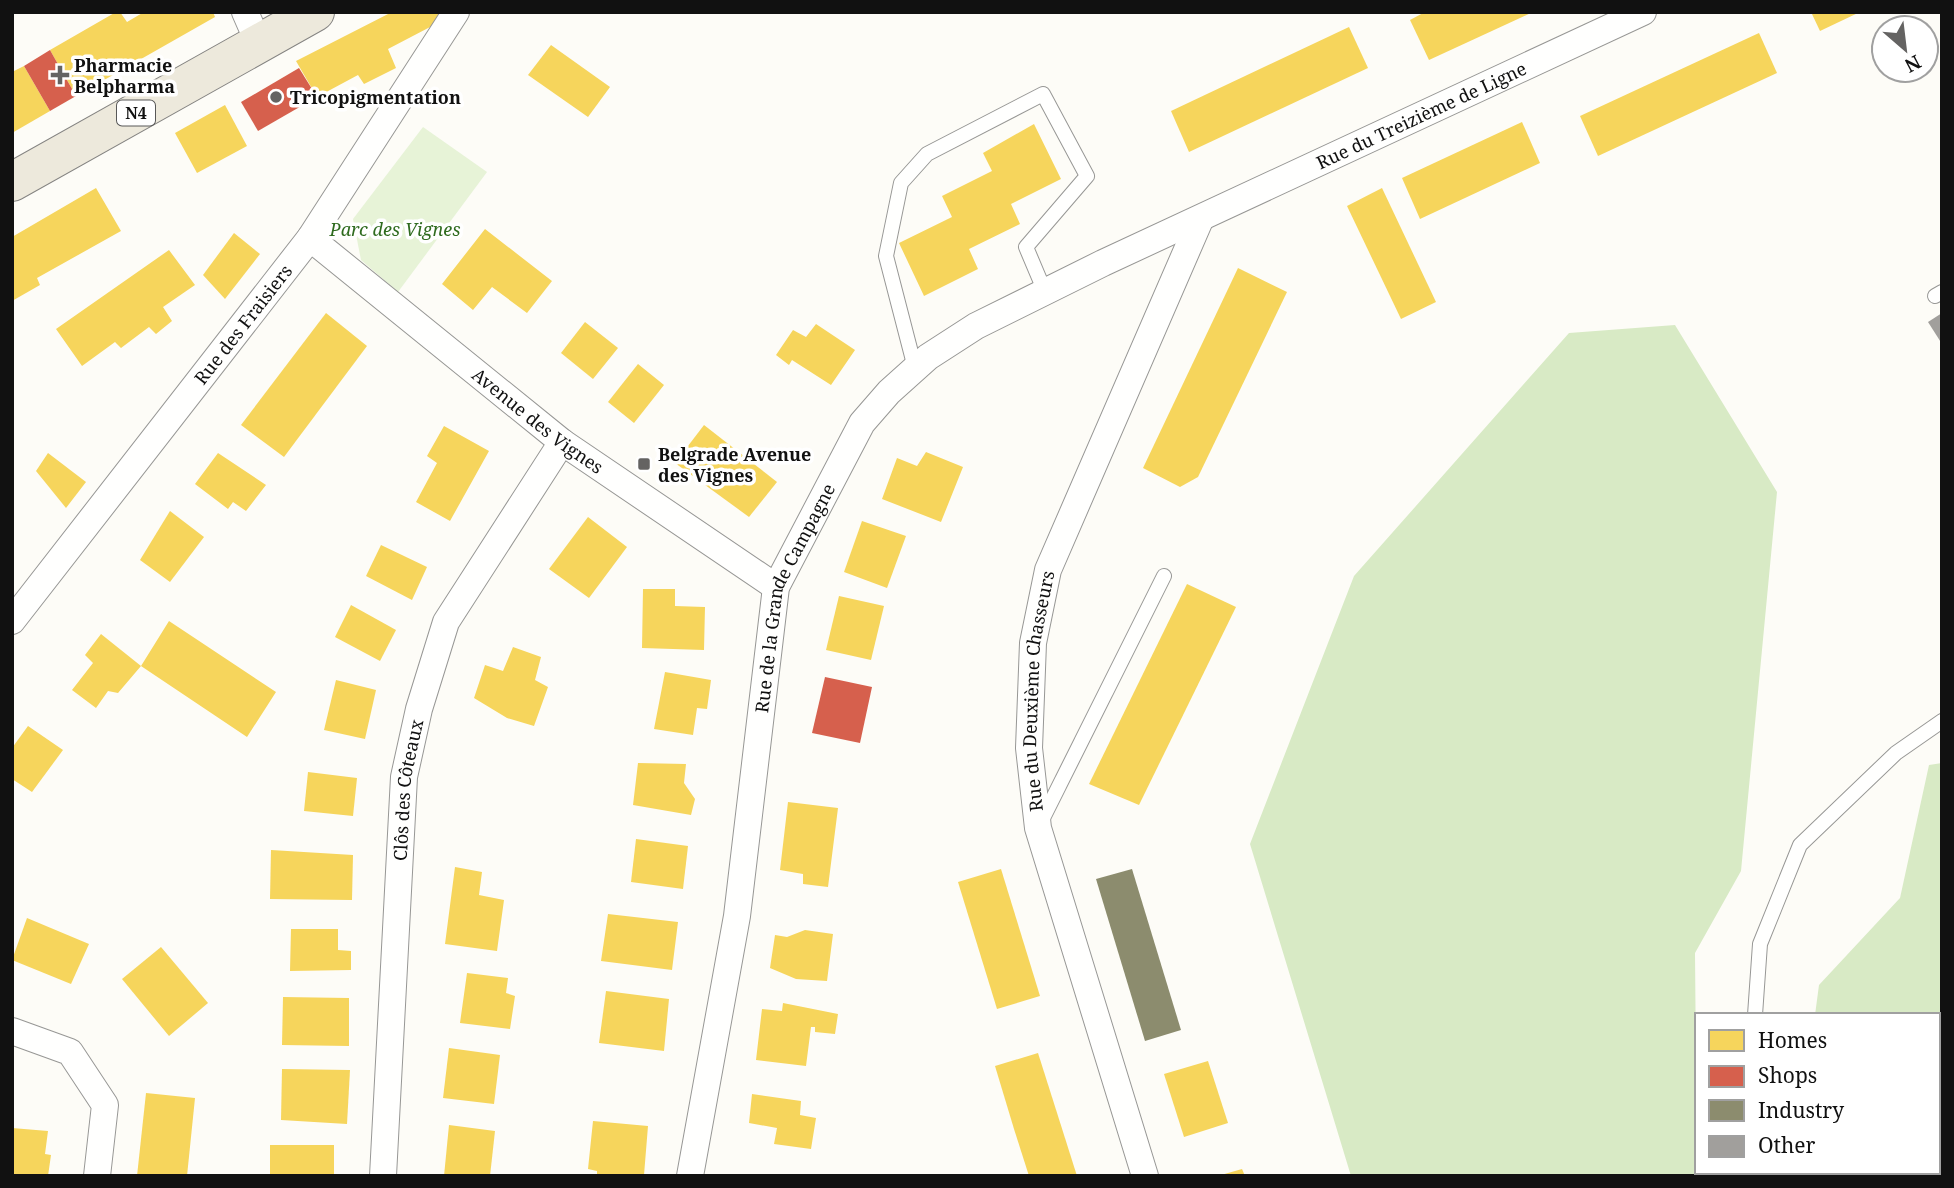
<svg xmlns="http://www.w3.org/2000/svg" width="1954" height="1188" font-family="'Noto Serif',serif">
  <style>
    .green { fill: #e7f3d7 }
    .forest { fill: #d8eac5 }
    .homes { fill: #f6d55c }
    .shops { fill: #d6604d }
    .industry { fill: #8c8c6e }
    .building { fill: #a19f9c }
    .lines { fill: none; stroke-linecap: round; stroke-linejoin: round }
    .service-casing { stroke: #979795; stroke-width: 16 }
    .minor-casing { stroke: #979795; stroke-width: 28 }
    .primary-casing { stroke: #858482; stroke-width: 40 }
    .service { stroke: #fffffe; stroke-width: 14 }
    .minor { stroke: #fffffe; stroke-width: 26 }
    .primary { stroke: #ede9dc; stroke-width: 38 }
    .poi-dot { fill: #646362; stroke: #fff; stroke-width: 2.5 }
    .labels { text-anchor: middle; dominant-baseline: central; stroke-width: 7; stroke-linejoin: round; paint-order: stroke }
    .shield { fill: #fff; stroke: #585858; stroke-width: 2 }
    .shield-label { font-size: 16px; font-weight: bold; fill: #111 }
    .poi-label { font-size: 18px; font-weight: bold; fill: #111; stroke: #fff; text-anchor: start }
    .street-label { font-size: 18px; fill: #111; stroke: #fff }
    .park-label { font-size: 18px; font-style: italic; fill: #2f6b1f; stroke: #fff }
  </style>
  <rect width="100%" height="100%" fill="#fdfcf7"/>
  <!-- green -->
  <polygon class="green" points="423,127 487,172 398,292 361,260 353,219"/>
  <!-- forest -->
  <g class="forest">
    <polygon points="1675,325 1777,492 1741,871 1695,953 1697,1172 1706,1172 1704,1176 1351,1176 1250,844 1354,576 1569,333"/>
    <polygon points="1942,763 1942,1029 1938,1034 1938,1015 1815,1015 1819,985 1900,898 1929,765"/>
    <rect x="1793" y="1172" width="103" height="4"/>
  </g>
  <!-- homes -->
  <g class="homes">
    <polygon points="116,12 120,12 127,22 144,12 213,12 215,17 76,96 50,50"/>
    <polygon points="392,12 447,12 432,26 388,49 396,68 364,84 358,75 317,97 296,61"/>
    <polygon points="1425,12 1533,12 1429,60 1410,20"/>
    <polygon points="1811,12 1860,12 1820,31"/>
    <polygon points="1349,27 1368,68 1189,152 1171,111"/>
    <polygon points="1759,33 1777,73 1598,156 1580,116"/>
    <polygon points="551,45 610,87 588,117 528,75"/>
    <polygon points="24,66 50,111 12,133 12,72"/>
    <polygon points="225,105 247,146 197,173 175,133"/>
    <polygon points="1522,122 1540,163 1420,219 1402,178"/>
    <polygon points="1034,124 1061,179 1011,204 1020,224 969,249 978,269 924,296 899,243 952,217 942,196 992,171 983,153"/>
    <polygon points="96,188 121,231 37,278 40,285 12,301 12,237"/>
    <polygon points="1382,188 1436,302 1401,319 1347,206"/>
    <polygon points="485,229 552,281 527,313 492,287 473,310 442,284"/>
    <polygon points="234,233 260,254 225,299 203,275"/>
    <polygon points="169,250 195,285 163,307 172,321 156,334 149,327 121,348 115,342 82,366 56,329"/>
    <polygon points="1238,268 1287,292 1198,477 1180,487 1143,468"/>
    <polygon points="326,313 367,346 284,457 241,425"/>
    <polygon points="585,322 618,348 593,379 561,353"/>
    <polygon points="816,324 855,350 831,385 792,360 789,365 776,355 793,330 806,337"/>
    <polygon points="638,364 664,385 634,423 608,402"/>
    <polygon points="704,425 777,482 749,517 675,463"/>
    <polygon points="444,426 489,451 450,521 416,502 437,463 427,456"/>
    <polygon points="926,452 963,467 941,522 882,499 897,458 917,466"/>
    <polygon points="48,453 86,482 66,508 36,471"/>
    <polygon points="218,453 266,485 246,511 233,502 228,509 195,484"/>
    <polygon points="170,511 204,537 170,582 140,560"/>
    <polygon points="588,517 627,547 589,598 549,569"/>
    <polygon points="862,521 906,536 887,588 844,572"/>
    <polygon points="381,545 427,567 412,600 366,576"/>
    <polygon points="1187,584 1236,607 1139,805 1089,784"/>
    <polygon points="643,589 675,589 675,606 705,607 704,650 642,648"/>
    <polygon points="839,596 884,606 871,660 826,650"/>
    <polygon points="351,605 396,630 380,661 335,637"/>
    <polygon points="169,621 276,692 247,737 141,666 118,693 108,691 96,708 72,690 93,663 85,655 101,634 141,666"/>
    <polygon points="513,647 541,657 535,680 548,687 534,726 507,718 474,698 485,665 503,671"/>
    <polygon points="665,672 711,680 707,709 697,708 693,735 654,729"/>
    <polygon points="336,680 376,690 365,739 324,730"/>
    <polygon points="28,726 63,750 32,792 12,779 12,748"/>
    <polygon points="638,763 686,764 684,783 695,799 691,815 633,805"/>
    <polygon points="308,772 357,778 353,816 304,811"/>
    <polygon points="788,802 838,808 828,887 803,884 803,874 780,870"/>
    <polygon points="636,839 688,846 683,889 631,882"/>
    <polygon points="271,850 353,855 352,900 270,899"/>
    <polygon points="455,867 482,872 479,895 504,900 497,951 445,944"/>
    <polygon points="1001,869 1040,996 997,1009 958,882"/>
    <polygon points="608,914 678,922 672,970 601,961"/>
    <polygon points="27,918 89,944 71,984 12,960"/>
    <polygon points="291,929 338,929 338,950 351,951 351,970 290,971"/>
    <polygon points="805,930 833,934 827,981 796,979 770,968 775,935 787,937"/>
    <polygon points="161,947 208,1003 169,1036 122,979"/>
    <polygon points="467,973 508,978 506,993 515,996 510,1029 460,1023"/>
    <polygon points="606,991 669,999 664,1051 599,1043"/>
    <polygon points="283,997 349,998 349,1046 282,1045"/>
    <polygon points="783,1003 838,1014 835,1034 815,1032 815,1027 811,1027 806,1066 756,1060 762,1009 782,1011"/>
    <polygon points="449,1048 500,1055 494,1104 443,1098"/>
    <polygon points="1038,1053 1058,1116 1077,1176 1029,1176 1014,1129 995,1066"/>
    <polygon points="1208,1061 1228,1123 1184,1137 1164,1074"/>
    <polygon points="282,1069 350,1070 347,1124 281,1120"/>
    <polygon points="146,1093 195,1098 187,1176 137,1176"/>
    <polygon points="752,1094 801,1101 800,1115 816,1118 811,1149 774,1144 777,1128 749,1123"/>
    <polygon points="593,1121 648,1126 644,1175 597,1176 597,1171 588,1169"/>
    <polygon points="449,1125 495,1131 490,1176 444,1176"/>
    <polygon points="12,1128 48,1131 45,1154 51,1155 48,1176 12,1176"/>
    <rect x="270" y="1145" width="64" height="31"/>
    <polygon points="1242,1169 1245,1176 1221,1176 1221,1175"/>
  </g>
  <!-- shops -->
  <g class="shops">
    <polygon points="50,50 76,96 50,111 24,66"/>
    <polygon points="299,68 317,97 258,131 241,102"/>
    <polygon points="825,677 872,687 860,743 812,733"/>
  </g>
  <!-- industry -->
  <polygon class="industry" points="1132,869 1181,1030 1145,1041 1096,879"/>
  <!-- building -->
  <polygon class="building" points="1942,313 1942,344 1928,322"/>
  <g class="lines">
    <defs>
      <g id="service">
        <polyline points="1935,296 1942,292"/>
        <polyline points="915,368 886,256 901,183 927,154 1043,94 1087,176 1026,247 1045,292"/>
        <polyline points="1041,822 1164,576"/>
        <polyline points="1755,1015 1760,944 1800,845 1896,753 1942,721"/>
        <polyline points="1938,1103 1942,1090"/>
        <polyline points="1745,1176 1745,1172"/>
        <polyline points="1918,1176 1919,1172"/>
      </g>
      <g id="minor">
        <polyline points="245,12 259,44"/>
        <path id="s1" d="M 310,238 L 562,442 L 776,587"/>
        <path id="s2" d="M 12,621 L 310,238 L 456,12"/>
        <polyline points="12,1031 70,1052 105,1105 97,1176"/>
        <path id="s3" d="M 383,1176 L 404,777 L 419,709 L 446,622 L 562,442"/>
        <path id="s4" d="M 690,1176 L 737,916 L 776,587 L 862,423 L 889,392 L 928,357 L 976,326 L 1103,263 L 1643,12"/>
        <path id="s5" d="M 1145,1176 L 1038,828 L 1029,748 L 1033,643 L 1048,570 L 1200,220"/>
      </g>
      <polyline id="primary" points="12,182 315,12"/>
    </defs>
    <!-- service casing -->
    <use href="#service" class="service-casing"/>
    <!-- minor casing -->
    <use href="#minor" class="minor-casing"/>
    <!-- primary casing -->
    <use href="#primary" class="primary-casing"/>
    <!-- service -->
    <use href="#service" class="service"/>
    <!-- minor -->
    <use href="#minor" class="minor"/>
    <!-- primary -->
    <use href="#primary" class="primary"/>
  </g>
  <!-- markers -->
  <g class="poi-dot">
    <path d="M56.5 64.5h7v7h7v7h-7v7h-7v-7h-7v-7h7z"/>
    <circle cx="276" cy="97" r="7"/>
    <rect x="637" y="457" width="14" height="14" rx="3.5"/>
  </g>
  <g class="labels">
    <!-- shield labels -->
    <rect class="shield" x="117" y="100.5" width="38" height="25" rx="5"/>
    <g class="shield-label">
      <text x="136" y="113">N4</text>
    </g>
    <!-- poi labels -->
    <g class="poi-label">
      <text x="74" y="65">Pharmacie<tspan x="74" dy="21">Belpharma</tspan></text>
      <text x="290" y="97">Tricopigmentation</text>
      <text x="658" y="454">Belgrade Avenue<tspan x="658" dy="21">des Vignes</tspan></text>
    </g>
    <!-- street labels -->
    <g class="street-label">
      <text stroke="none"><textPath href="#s4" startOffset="1424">Rue du Treizième de Ligne</textPath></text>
      <text stroke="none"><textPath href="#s2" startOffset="376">Rue des Fraisiers</textPath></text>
      <text stroke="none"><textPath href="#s1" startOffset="292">Avenue des Vignes</textPath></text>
      <text stroke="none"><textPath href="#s4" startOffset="590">Rue de la Grande Campagne</textPath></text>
      <text stroke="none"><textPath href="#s5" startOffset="502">Rue du Deuxième Chasseurs</textPath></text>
      <text stroke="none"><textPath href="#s3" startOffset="387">Clôs des Côteaux</textPath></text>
    </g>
    <!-- park labels -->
    <g class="park-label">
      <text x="395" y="229">Parc des Vignes</text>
    </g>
  </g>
  <!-- border -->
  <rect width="1954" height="1188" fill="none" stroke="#111111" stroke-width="28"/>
  <!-- legend -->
  <rect x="1695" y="1013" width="245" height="161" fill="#ffffff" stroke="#a0a0a0" stroke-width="2"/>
  <rect x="1709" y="1030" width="35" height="21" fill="#f6d55c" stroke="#a0a0a0" stroke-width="2"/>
  <text x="1758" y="1048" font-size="21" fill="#111111">Homes</text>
  <rect x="1709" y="1066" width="35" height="21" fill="#d6604d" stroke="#a0a0a0" stroke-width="2"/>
  <text x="1758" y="1083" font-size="21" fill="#111111">Shops</text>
  <rect x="1709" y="1100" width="35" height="21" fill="#8c8c6e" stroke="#a0a0a0" stroke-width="2"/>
  <text x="1758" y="1118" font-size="21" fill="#111111">Industry</text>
  <rect x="1709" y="1136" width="35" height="21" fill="#a19f9c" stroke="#a0a0a0" stroke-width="2"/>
  <text x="1758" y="1153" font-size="21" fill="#111111">Other</text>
  <!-- north arrow -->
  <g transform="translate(1905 49) rotate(152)"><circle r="33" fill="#ffffff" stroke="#a0a0a0" stroke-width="2"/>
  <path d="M0-5L12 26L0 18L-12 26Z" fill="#646362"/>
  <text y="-10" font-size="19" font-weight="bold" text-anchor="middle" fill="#111111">N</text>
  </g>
</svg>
